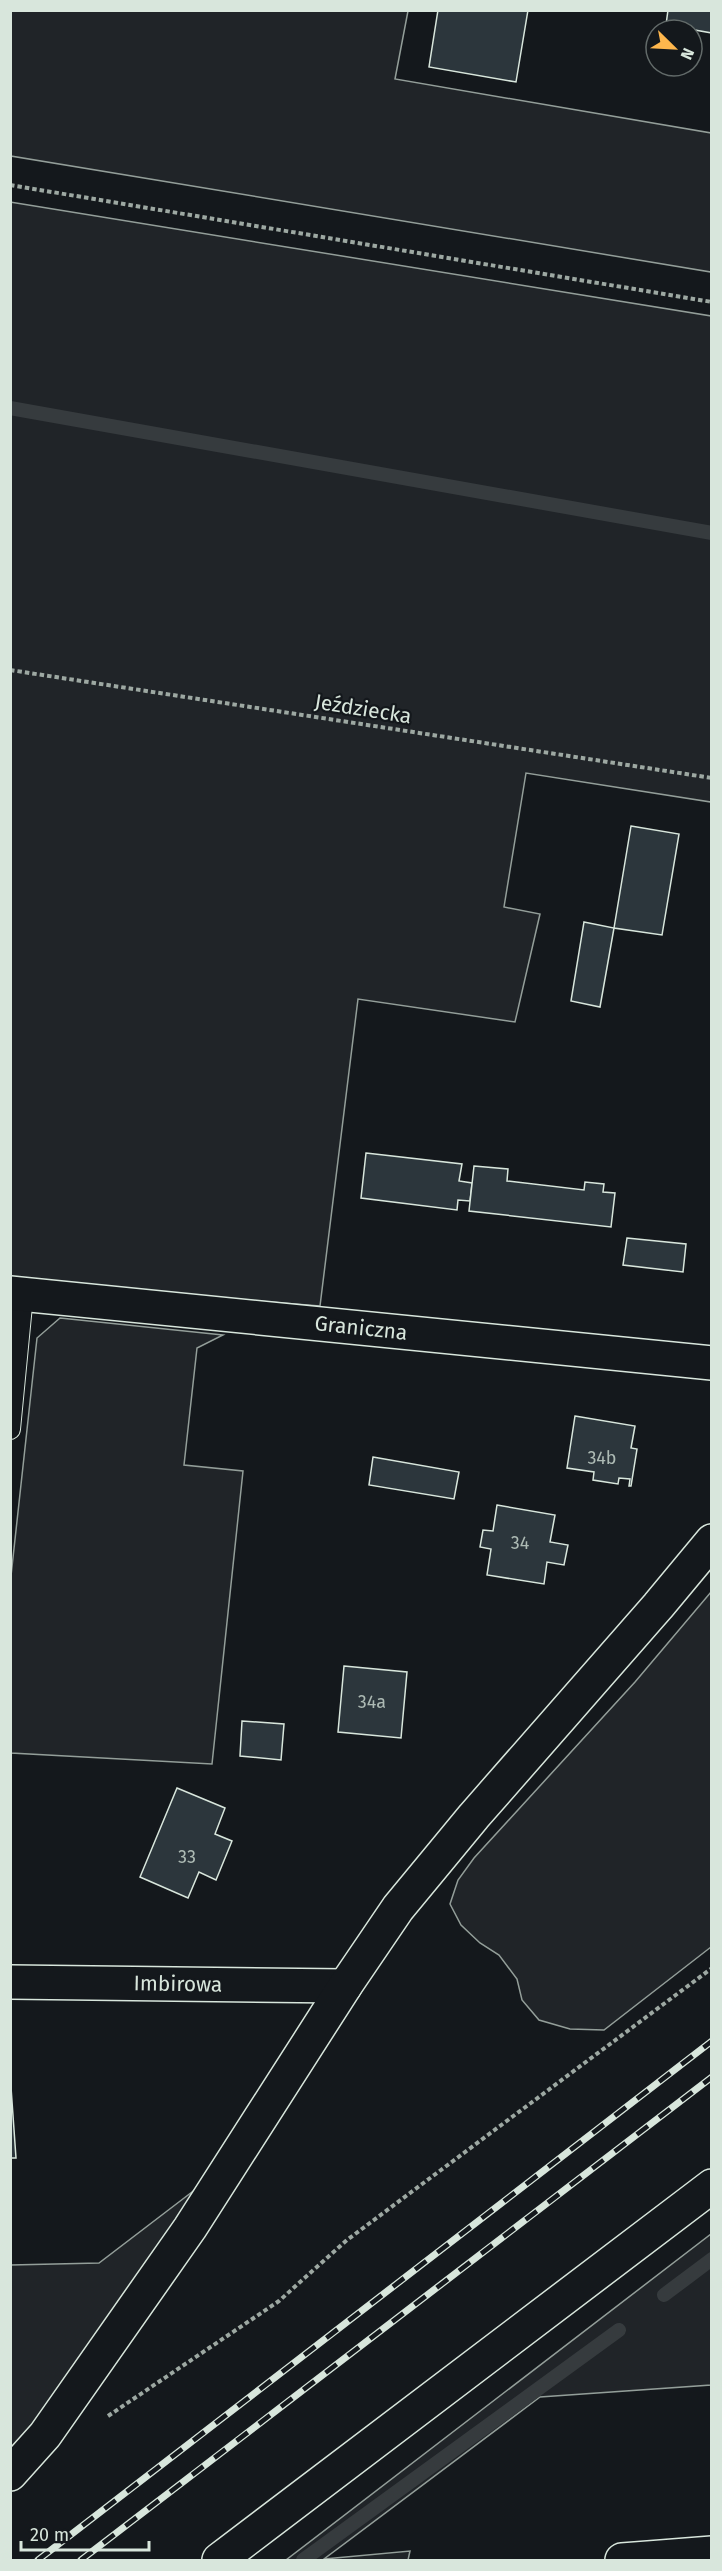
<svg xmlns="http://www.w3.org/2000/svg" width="722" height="2571" font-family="'Fira Sans',sans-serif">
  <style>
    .green { fill: #202428; stroke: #939e99; stroke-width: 1.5 }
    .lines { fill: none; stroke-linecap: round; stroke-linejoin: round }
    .stream { stroke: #363b3e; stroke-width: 14 }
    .building { fill: #2c363c; stroke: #d8e6dc; stroke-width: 1.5 }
    .lane-casing { stroke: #d8e6dc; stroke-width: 22 }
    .street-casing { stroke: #d8e6dc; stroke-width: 36 }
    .path { stroke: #9da8a2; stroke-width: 4; stroke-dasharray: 4.5 3; stroke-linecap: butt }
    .lane { stroke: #14181c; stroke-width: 20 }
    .street { stroke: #14181c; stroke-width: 33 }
    .rail-casing { stroke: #d8e6dc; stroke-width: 7 }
    .rail { stroke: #14181c; stroke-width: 4.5; stroke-dasharray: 14; stroke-linecap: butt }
    .labels { text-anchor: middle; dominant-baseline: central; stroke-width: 4.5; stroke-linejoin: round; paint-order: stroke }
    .number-label { font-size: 18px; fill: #adbab4 }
    .street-label { font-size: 21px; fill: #d8e6dc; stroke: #14181c }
  </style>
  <rect width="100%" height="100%" fill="#14181c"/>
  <!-- green -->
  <g class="green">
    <polygon points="10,11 408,11 395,79 711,133 711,272 11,156"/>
    <polygon points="10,202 711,316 711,802 526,773 504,907 540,914 515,1022 358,999 320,1306 11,1281"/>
    <polygon points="60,1318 223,1335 197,1348 184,1465 243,1471 212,1764 11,1753 11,1576 37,1338"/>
    <polygon points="711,1592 711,1947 604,2030 570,2029 539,2020 522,2000 517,1979 499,1955 480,1943 461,1925 450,1904 458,1880 474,1858 635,1682"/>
    <polygon points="192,2192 188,2211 115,2316 11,2453 11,2265 99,2263"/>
    <polygon points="711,2234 711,2385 540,2397 324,2559 410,2551 408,2560 286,2560"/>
  </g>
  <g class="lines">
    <!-- stream -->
    <g class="stream">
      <polyline points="10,408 712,533"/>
      <polyline points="664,2295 712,2259"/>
      <polyline points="303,2560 619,2330"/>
    </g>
  </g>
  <!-- building -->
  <g class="building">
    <polygon points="438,10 528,10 516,82 429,67"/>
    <polygon points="668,10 712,10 712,33 666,25"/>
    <polygon points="631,826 679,834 662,935 614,928"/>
    <polygon points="584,922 614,928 600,1007 571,1001"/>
    <polygon points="366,1153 462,1164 459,1181 472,1183 470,1201 458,1200 457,1210 361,1198"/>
    <polygon points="474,1166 508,1169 507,1181 584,1190 585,1182 604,1184 603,1192 615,1193 611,1227 469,1211"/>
    <polygon points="627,1238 686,1244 683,1272 623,1265"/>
    <polygon points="575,1416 635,1426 631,1448 637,1449 631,1486 629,1486 630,1479 619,1478 618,1484 593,1480 594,1472 567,1468"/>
    <polygon points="373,1457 459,1472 454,1499 369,1485"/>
    <polygon points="497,1505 555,1515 550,1542 568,1545 564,1565 547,1562 544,1584 487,1575 491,1549 480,1547 483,1530 493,1531"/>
    <polygon points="344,1666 407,1672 401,1738 338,1732"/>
    <polygon points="242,1721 284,1724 281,1760 240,1756"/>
    <polygon points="177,1788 225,1808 215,1834 232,1841 216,1880 199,1872 188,1898 140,1877"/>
    <polygon points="10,2073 16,2158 10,2158"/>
  </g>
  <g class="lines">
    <defs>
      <polyline id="lane" points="10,1429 23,1295"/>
      <g id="street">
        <polyline points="10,1293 712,1363"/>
        <polyline points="10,1982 345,1986"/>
        <polyline points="10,2474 45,2435 190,2228 345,1986 398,1908 474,1816 658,1606 712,1541"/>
        <polyline points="219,2560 712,2186"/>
        <polyline points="622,2560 712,2553"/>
      </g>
    </defs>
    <!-- lane casing -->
    <use href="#lane" class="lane-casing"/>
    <!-- street casing -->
    <use href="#street" class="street-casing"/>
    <!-- path -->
    <g class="path">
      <polyline points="10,185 712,302"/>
      <polyline points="10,670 712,778"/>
      <polyline points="108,2416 279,2301 347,2240 712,1968"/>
    </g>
    <!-- lane -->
    <use href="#lane" class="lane"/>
    <!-- street -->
    <use href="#street" class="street"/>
    <defs>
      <g id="rail">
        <polyline points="38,2560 712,2041"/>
        <polyline points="81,2560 712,2077"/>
      </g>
    </defs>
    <!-- rail casing -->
    <use href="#rail" class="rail-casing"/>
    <!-- rail -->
    <use href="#rail" class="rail"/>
  </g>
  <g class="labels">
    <!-- number labels -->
    <g class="number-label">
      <text x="602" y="1458">34b</text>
      <text x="520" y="1543">34</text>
      <text x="372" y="1702">34a</text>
      <text x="187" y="1857">33</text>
    </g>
    <!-- street labels -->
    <g class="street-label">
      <text transform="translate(363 709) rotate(9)">Jeździecka</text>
      <text transform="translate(361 1328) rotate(6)">Graniczna</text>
      <text transform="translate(178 1984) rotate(1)">Imbirowa</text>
    </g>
  </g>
  <!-- border -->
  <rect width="722" height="2571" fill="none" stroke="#d8e6dc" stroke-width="24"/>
  <!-- north arrow -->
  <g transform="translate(674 48) rotate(114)"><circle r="28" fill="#14181c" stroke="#626a69" stroke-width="1.5"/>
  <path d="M0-4.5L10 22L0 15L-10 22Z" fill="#ffb74d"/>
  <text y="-9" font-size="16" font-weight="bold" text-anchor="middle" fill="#d8e6dc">N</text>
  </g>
  <!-- scale -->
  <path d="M21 2541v9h128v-9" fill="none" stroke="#d8e6dc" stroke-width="3"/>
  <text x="30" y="2541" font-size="18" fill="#d8e6dc" stroke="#14181c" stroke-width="4.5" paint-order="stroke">20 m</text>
</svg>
